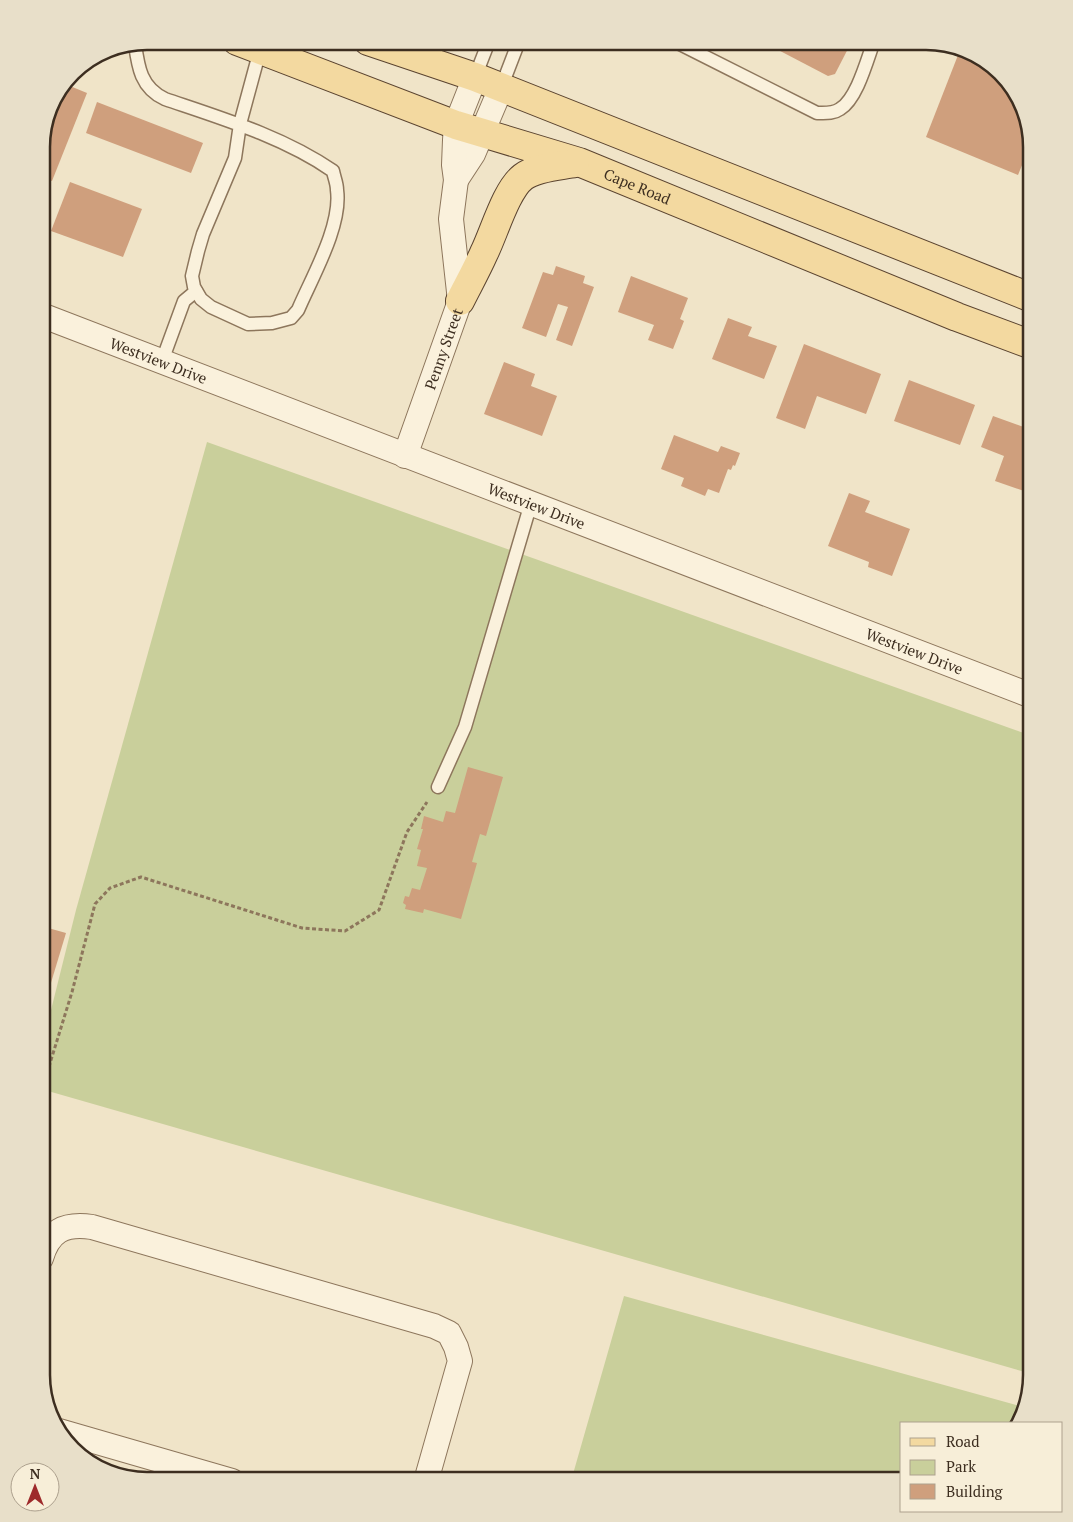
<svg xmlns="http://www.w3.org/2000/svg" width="1073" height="1522" font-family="'PT Serif',serif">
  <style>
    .green { fill: #c9cf9b }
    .building { fill: #cf9f7d }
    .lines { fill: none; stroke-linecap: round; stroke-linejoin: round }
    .service-casing { stroke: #8d765c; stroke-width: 15 }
    .minor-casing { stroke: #8d765c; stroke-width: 26 }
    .primary-casing { stroke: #5b4430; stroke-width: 30 }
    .path { stroke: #8d765c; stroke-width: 3; stroke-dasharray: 4 2.5; stroke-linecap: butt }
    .service { stroke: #faf1dc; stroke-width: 12 }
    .minor { stroke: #faf1dc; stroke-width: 24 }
    .primary { stroke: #f3d9a0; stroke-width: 28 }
    .labels { text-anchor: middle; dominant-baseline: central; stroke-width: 4.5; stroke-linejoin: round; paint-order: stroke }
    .street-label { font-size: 15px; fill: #3d2e20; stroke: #f7eed8 }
    .rim { fill: none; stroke: #3d2e20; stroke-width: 2.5 }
  </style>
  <rect width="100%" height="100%" fill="#f0e4c8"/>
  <!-- green -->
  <g class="green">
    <polygon points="207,442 1032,736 1032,1374 41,1089 41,1050 76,910"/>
    <polygon points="624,1296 1023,1407 1019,1423 902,1423 902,1481 571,1481"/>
  </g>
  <!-- building -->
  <g class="building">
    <polygon points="761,41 852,41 835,74 828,76"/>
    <polygon points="960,50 979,56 1017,94 1031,143 1018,175 926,137"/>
    <polygon points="65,84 87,93 52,181 41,177 42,140 52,101"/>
    <polygon points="97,102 203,143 191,173 86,133"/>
    <polygon points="70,182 142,209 123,257 51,231"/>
    <polygon points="556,266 585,276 583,283 594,287 572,346 556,340 568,307 558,304 546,337 522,328 543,272 553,275"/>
    <polygon points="631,276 688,298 680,319 684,321 673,349 648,340 654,325 618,312"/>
    <polygon points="728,318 752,327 748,336 777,346 764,379 712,359"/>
    <polygon points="804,344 881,374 866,414 817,396 805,429 776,418"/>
    <polygon points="504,362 535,374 531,386 557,396 542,436 484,414"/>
    <polygon points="909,380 975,405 960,445 894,421"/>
    <polygon points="993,416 1032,430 1032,479 1027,492 995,481 1004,456 981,447"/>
    <polygon points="674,435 718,452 721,446 740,453 735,466 733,465 731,470 728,469 719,493 708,489 705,496 681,486 684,478 661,469"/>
    <polygon points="849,493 870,501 865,512 910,529 892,576 868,567 869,562 828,546"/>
    <polygon points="468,767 503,777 486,836 480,834 472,862 477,863 461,919 424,909 423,913 405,909 406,905 403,903 405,896 409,897 412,888 420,890 427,868 417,866 421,850 417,849 423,829 421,829 424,816 443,822 446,811 455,813"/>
    <polygon points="41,926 66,933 47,996 41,995"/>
  </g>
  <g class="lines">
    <defs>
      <g id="service">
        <path d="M 674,41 L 817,113 C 825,113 833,114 840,109 C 857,99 867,60 874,41"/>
        <path d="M 135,44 C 138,67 141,88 165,99 C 221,118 284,137 333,171 C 334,177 337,183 337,190 C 342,226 312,277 298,310 L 291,318 L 272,323 L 248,324 L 211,307 L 201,299 L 194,287 L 192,276 L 198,251 L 203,234 L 235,158 L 240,124 L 260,50"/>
        <polyline points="475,77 489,41"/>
        <polyline points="501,88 519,41"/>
        <polyline points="162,361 184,301 196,291"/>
        <polyline points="438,787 465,727 531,503"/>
      </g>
      <g id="minor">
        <polyline points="456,180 473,154 501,88"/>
        <path id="s1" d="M 41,315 L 1032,696"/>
        <path id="s2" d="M 405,456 L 460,301 L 451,219 L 456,180 L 454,165 L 455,140 L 456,125 L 475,77"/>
        <path d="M 41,1258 C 49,1231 64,1223 92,1227 L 434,1326 L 449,1333 L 456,1347 L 460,1361 L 426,1481"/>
        <polyline points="59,1431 232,1481"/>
      </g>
      <g id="primary">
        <path id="s3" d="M 237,41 L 456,125 L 579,162 L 957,317 L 1032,345"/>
        <polyline points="368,41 475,77 1032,298"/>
        <path d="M 460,301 C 468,285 477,269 484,253 C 494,233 506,190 523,177 C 536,167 559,166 575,163"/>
      </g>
    </defs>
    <!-- service casing -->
    <use href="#service" class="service-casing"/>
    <!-- minor casing -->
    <use href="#minor" class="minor-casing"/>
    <!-- primary casing -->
    <use href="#primary" class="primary-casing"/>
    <!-- path -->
    <polyline class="path" points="47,1073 72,992 95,904 110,888 141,877 302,928 345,931 379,910 407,832 427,802"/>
    <!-- service -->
    <use href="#service" class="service"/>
    <!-- minor -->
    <use href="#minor" class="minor"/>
    <!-- primary -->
    <use href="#primary" class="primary"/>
  </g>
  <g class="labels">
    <!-- street labels -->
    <g class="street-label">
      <text stroke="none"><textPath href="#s3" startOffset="426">Cape Road</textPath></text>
      <text stroke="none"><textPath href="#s2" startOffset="114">Penny Street</textPath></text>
      <text stroke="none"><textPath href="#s1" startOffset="126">Westview Drive</textPath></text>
      <text stroke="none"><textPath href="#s1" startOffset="531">Westview Drive</textPath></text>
      <text stroke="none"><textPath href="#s1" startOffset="936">Westview Drive</textPath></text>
    </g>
  </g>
  <!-- crop -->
  <path d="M0 0H1073V1522H0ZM147 50H926A97 97 0 0 1 1023 147V1375A97 97 0 0 1 926 1472H147A97 97 0 0 1 50 1375V147A97 97 0 0 1 147 50Z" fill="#e8dfc9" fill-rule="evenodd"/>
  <path class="rim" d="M147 50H926A97 97 0 0 1 1023 147V1375A97 97 0 0 1 926 1472H147A97 97 0 0 1 50 1375V147A97 97 0 0 1 147 50Z"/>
  <!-- legend -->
  <rect x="900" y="1422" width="162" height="90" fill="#f7eed8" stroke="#ada18e"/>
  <rect x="910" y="1438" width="25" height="8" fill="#f3d9a0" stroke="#ada18e"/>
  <text x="946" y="1447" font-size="15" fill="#3d2e20">Road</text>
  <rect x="910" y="1460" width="25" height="15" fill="#c9cf9b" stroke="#ada18e"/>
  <text x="946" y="1472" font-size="15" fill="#3d2e20">Park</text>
  <rect x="910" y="1484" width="25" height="15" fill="#cf9f7d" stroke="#ada18e"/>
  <text x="946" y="1497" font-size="15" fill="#3d2e20">Building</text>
  <!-- north arrow -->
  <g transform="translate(35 1487)"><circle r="24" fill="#f7eed8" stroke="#ada18e"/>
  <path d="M0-4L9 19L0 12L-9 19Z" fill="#9e2a2b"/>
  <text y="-8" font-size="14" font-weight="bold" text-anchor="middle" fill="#3d2e20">N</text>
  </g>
</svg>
